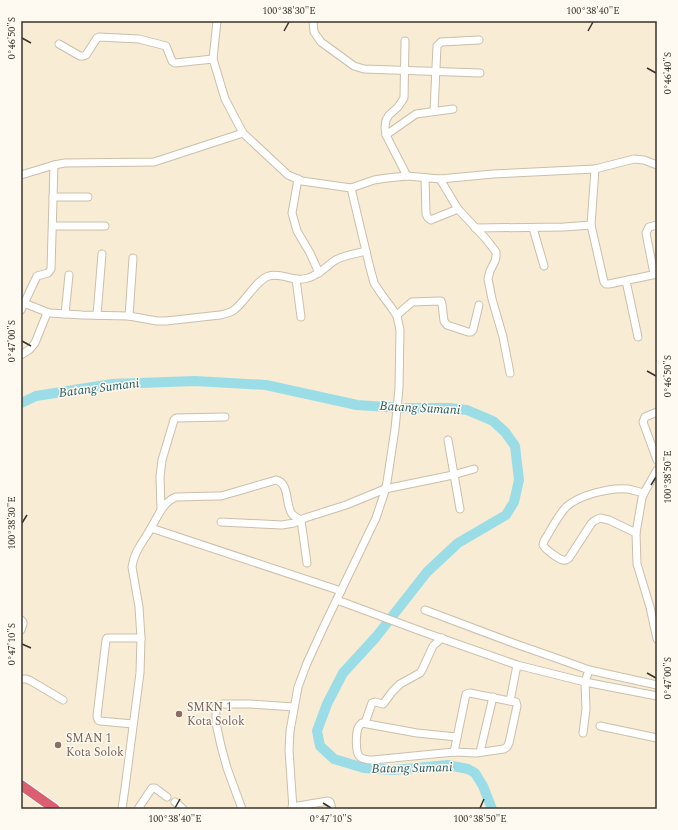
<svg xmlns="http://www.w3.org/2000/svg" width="678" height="830" font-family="Spectral,serif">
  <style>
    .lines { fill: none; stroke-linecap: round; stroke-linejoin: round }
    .river { stroke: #9adde6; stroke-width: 10 }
    .minor-casing { stroke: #cbbfaa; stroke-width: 9 }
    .highway-casing { stroke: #fff; stroke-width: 12 }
    .minor { stroke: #fff; stroke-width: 7 }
    .highway { stroke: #da6071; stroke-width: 10 }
    .ticks { fill: none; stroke: #38332b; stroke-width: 1.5 }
    .education-dot { fill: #8d6e63; stroke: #fefaf1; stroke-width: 1.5 }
    .labels { text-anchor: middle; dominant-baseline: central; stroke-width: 3; stroke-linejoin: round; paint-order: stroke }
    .education-label { font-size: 12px; fill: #785e54; stroke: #fefaf1; text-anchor: start }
    .water-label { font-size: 13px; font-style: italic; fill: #225b62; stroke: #fefaf1 }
    .neatline { fill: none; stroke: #38332b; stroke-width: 1.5 }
    .ticks-label { font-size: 10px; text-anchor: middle; fill: #38332b }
  </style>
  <rect width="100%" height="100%" fill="#f8ecd5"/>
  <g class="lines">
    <!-- river -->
    <polyline class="river" points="21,403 36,396 112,384 195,381 266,385 357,405 402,408 449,408 467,410 493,421 505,432 515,446 519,480 514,502 506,515 458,543 427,572 376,637 343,673 327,704 317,731 320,746 334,759 364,768 393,770 448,765 468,769 475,773 483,786 492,809"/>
    <defs>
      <g id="minor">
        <polyline points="217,21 213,59 225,99 243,133 288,175 302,181 351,188 374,180 387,178 407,176 440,179 493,174 595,169 634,159 644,160 657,165"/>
        <polyline points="313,21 314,32 321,42 354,66 364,69 480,73"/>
        <polyline points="405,41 404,98 398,107 389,115 386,120 385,127 386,135 407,176"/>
        <polyline points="59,44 80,56 83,56 86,55 97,38 99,37 139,39 166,46 172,61 175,63 213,59"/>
        <polyline points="434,111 437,46 441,42 479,40"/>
        <polyline points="386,135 416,114 453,109"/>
        <polyline points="595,169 591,225 604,282 606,284 609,284 657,274"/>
        <polyline points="21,175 54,165 65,163 154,162 243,133"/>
        <polyline points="425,178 426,214 428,218 431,220 433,219 458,209"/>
        <polyline points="298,179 292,213 297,231 310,253 319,273"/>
        <polyline points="440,179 458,209 486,239 496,252 496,257 495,261 490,271 488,279 492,299 503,337 510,373"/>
        <polyline points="53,197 88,197"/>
        <polyline points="53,226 105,226"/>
        <polyline points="475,228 564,227 591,225"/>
        <polyline points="533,228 544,266"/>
        <polyline points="654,274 646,233 649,227 657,225"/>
        <polyline points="296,279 301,317"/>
        <polyline points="626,281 638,337"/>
        <path d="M 24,303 L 44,311 L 50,313 L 82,315 L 129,316 L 157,321 L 166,321 L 220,315 C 225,314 230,313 234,310 C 245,302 257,279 269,276 C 277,273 288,278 296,279 C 300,280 304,279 308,278 C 318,275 326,267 334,261 C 343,255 355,254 366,251"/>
        <polyline points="21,310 37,276 48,273 51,269 54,165"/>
        <polyline points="65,314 69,275"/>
        <polyline points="97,315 102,254"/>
        <polyline points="397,315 412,302 439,301 441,301 442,304 444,321 447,325 468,332 471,332 473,330 479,305"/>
        <polyline points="129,316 133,258"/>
        <polyline points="21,355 30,349 35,343 47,313"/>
        <polyline points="657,412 645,417 643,422 657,460"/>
        <polyline points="448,440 460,509"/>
        <polyline points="657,470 644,493 642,498 636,533 637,564 650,607 657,639"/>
        <polyline points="161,510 160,477 162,460 174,420 176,418 225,417"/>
        <polyline points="221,522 282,525 294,523 305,518 346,505 385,489 453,475 474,469"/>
        <polyline points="151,528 341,591"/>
        <path d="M 636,533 L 609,520 L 600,518 L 594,521 L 591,524 L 569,558 C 566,560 566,561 563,560 C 558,559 545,549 543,545 L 544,541 C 551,530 557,517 566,507 C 579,495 611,487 628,489 C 633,490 639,492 644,493"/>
        <polyline points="337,600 426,633 517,665 585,682 657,696"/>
        <polyline points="425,610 513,643 570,663 589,670 657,685"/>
        <polyline points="21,620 23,622 23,624 21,630"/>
        <polyline points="21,679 26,679 31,681 63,700"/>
        <polyline points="365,723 372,703 375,702 383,704 384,703 392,692 400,684 420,673 422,670 433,646 442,638"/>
        <polyline points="133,724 100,721 98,720 97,716 106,640 107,638 141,638"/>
        <polyline points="600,726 657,738"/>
        <polyline points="583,733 586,709 585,682 589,670"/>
        <path d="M 457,737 L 417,733 L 362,723 C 360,725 360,724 358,728 C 356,734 355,753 360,757 C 364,760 369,760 373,760 L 454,752 L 476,753 L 504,749 L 507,747 L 509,743 L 517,706 L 516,702 L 510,701 L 517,665"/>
        <polyline points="454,752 466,694 470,693 510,701"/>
        <polyline points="480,752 493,697"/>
        <polyline points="175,802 183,809"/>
        <polyline points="292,807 328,801 330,802 332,809"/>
        <path d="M 122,809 L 125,788 L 140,673 L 141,638 L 139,607 L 132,567 C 134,551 144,541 151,528 C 158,516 163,502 176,497 L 216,496 L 221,496 L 276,480 C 290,483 285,505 292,514 C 294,517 298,518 301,520 L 307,563"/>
        <polyline points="138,809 152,788 155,788 167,797"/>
        <polyline points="242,809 227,768 221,746 216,723 216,708 217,706 223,704 250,704 294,707"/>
        <polyline points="293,809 289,750 290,731 298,687 307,663 324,626 376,518 384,494 387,482 395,429 399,388 400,330 397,316 391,307 382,295 374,283 369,264 351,188"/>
      </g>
      <polyline id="highway" points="21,785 55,809"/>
    </defs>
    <!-- minor casing -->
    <use href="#minor" class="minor-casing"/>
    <!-- highway casing -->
    <use href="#highway" class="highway-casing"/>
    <!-- minor -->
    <use href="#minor" class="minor"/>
    <!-- highway -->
    <use href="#highway" class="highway"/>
  </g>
  <!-- ticks -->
  <path class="ticks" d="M 284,31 L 289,22M 588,31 L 593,22M 22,38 L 31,43M 647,68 L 656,73M 22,341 L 31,346M 647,371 L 656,376M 651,485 L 656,477M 22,523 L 27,515M 22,644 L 31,648M 647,673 L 656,678M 323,803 L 331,808M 175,808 L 180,799M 480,808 L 484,799"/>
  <!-- markers -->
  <g class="education-dot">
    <circle cx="179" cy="714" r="4"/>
    <circle cx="58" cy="745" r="4"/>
  </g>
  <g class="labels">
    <!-- education labels -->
    <g class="education-label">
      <text x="187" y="707">SMKN 1<tspan x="187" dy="14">Kota Solok</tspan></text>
      <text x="66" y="738">SMAN 1<tspan x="66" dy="14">Kota Solok</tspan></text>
    </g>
    <!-- water labels -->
    <g class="water-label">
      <text transform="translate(99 388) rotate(-7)">Batang Sumani</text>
      <text transform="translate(420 408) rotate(3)">Batang Sumani</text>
      <text transform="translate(412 768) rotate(-1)">Batang Sumani</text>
    </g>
  </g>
  <!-- border -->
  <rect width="678" height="830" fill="none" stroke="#fefaf1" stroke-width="44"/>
  <rect x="22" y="22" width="634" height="786" class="neatline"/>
  <g class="ticks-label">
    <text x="289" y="14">100°38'30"E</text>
    <text x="593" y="14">100°38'40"E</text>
    <text transform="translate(11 38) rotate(-90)" y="4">0°46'50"S</text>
    <text transform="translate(667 73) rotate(-90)" y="4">0°46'40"S</text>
    <text transform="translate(11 341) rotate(-90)" y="4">0°47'00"S</text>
    <text transform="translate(667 376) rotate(-90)" y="4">0°46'50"S</text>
    <text transform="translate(667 477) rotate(-90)" y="4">100°38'50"E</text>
    <text transform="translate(11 523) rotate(-90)" y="4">100°38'30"E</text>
    <text transform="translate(11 644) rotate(-90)" y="4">0°47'10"S</text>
    <text transform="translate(667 678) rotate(-90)" y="4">0°47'00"S</text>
    <text x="175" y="822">100°38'40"E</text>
    <text x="331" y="822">0°47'10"S</text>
    <text x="480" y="822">100°38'50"E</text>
  </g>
</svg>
